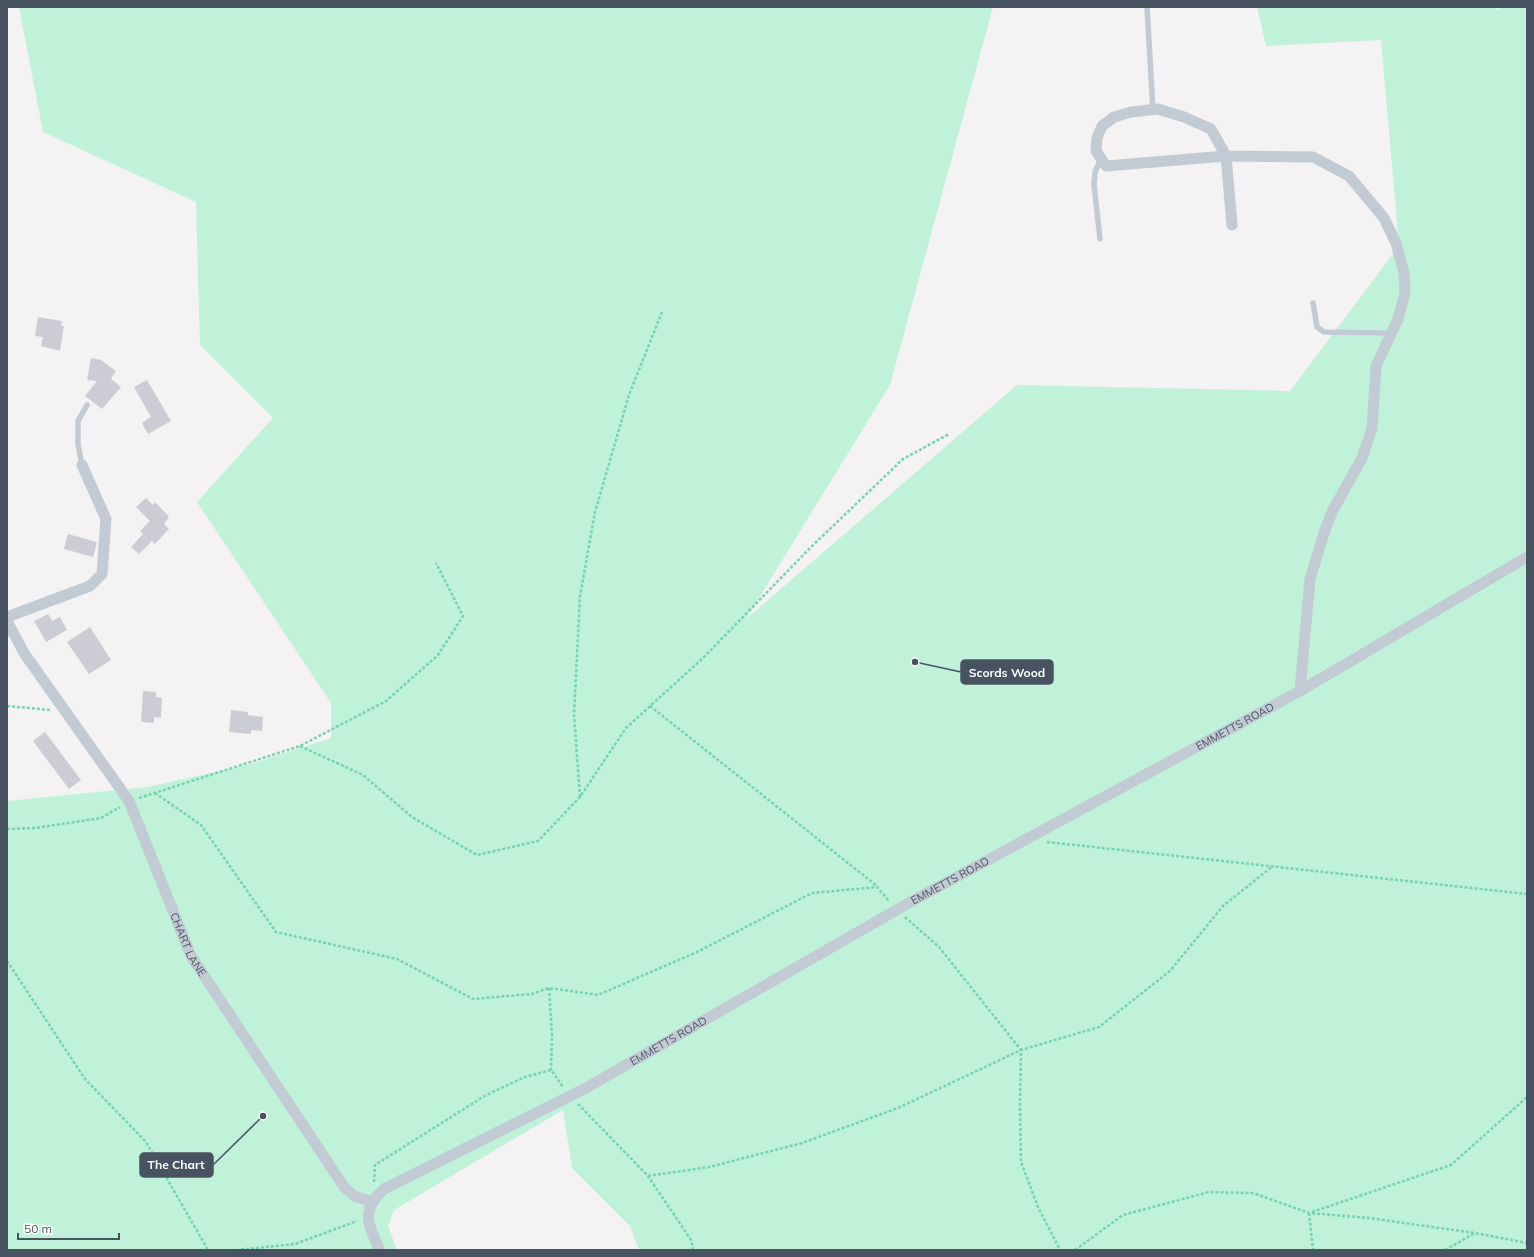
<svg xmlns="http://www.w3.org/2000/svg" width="1534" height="1257" font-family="Mulish,sans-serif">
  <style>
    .green { fill: #c0f2d9 }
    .building { fill: #cccdd4 }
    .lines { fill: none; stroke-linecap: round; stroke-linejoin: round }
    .path { stroke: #75d3af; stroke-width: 2.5; stroke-dasharray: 3 2; stroke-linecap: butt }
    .service { stroke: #c2cad4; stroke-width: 5.5 }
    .minor { stroke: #c2cad4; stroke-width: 11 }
    .labels { text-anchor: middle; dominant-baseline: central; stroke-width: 3; stroke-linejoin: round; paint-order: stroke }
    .street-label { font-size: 11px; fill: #485361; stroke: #fff }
    .leader { fill: none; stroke: #485361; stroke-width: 1.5 }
    .callout-dot { fill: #485361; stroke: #fff; stroke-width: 1.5 }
    .callout { fill: #485361; stroke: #485361; stroke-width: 1.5 }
    .callout-label { font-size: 12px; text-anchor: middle; font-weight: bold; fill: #fff }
  </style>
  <rect width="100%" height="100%" fill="#f4f2f2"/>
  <!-- green -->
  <polygon class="green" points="19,7 993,7 890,385 746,619 1017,385 1290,391 1399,246 1381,40 1266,46 1257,7 1497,7 1497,10 1502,7 1527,7 1527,1250 639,1250 630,1226 572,1168 563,1110 394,1210 388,1226 397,1250 7,1250 7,801 147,787 248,765 331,738 331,703 197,502 273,418 200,345 196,202 43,132"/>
  <!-- building -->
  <g class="building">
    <polygon points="38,317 62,321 61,326 64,326 60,351 41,346 43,337 35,336"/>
    <polygon points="91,358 101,360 116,371 111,379 121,387 102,409 85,396 97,381 87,380"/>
    <polygon points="147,380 171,421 148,434 142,423 151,417 134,387"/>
    <polygon points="146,498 153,505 155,502 169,517 164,524 169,529 155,544 152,541 139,554 131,547 143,534 140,531 150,521 136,507"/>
    <polygon points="68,534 97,542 93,557 64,549"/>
    <polygon points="48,614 52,621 60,617 67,630 46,642 34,621"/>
    <polygon points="90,627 111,660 89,674 67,642"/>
    <polygon points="143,691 156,692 156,697 162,698 161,718 154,717 154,723 141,722"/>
    <polygon points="231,710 248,712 248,715 263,717 262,731 251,730 251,734 229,732"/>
    <polygon points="45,732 81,780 69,789 33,741"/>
  </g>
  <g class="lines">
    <!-- path -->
    <g class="path">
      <polyline points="7,706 51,710"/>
      <polyline points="650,706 877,886"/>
      <polyline points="300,746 363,775 412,817 477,855 538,841 580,797 626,728 703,658 811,547 903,459 949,434"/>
      <polyline points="155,793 201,825 276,932 397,959 473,999 532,994 549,988 598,995 697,952 812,893 877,887 889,901"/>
      <polyline points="580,797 574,714 580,596 595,512 629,395 662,312"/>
      <polyline points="139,798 300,746 386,701 438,655 463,616 436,563"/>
      <polyline points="7,829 35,828 101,818 120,807"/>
      <polyline points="1047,842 1527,894"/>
      <polyline points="905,917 939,947 1021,1050 1020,1106 1021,1162 1038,1207 1060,1250"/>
      <polyline points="7,961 85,1079 146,1142 208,1250"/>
      <polyline points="549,988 552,1035 551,1070"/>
      <polyline points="578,1104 648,1176 691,1240 693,1250"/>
      <polyline points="648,1176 709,1167 802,1143 898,1108 1021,1050 1099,1027 1170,971 1223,906 1273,866"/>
      <polyline points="374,1182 375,1165 486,1095 525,1077 551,1070 563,1087"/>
      <polyline points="1312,1212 1451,1165 1527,1097"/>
      <polyline points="1309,1213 1313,1250"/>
      <polyline points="159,1250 162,1250"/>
      <polyline points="236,1250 295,1244 357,1221"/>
      <polyline points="1075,1250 1123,1215 1209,1192 1253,1193 1309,1213 1369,1218 1475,1233 1527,1243"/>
      <polyline points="1445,1250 1475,1233"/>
    </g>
    <!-- service -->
    <g class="service">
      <polyline points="1147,7 1153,110"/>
      <polyline points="1100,239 1094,185 1095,172 1101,159"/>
      <polyline points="1313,303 1317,327 1324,332 1391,333"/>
      <polyline points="82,465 78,444 78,421 87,405"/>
    </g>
    <!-- minor -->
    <g class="minor">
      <polyline points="1232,225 1226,156 1211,129 1184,117 1158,109 1131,112 1114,117 1102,126 1097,138 1096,151 1106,166 1226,156 1313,157 1349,176 1384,218 1396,243 1404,273 1405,293 1398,319 1376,366 1372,429 1362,458 1332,512 1324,533 1310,579 1300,691"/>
      <polyline points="7,617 90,586 102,574 106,519 82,465"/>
      <path id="s1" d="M 7,621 L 24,653 L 129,801 L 191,956 L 344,1187 L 354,1196 L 373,1202"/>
      <path id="s2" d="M 380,1250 C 368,1225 360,1210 384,1189 L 586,1088 L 914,900 L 1300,691 L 1527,557"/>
    </g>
  </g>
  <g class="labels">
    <!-- street labels -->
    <g class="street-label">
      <text stroke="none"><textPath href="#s2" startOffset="1037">EMMETTS ROAD</textPath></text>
      <text stroke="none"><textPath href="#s2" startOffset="713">EMMETTS ROAD</textPath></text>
      <text stroke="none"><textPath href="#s1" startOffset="373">CHART LANE</textPath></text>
      <text stroke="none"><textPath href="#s2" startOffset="389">EMMETTS ROAD</textPath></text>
    </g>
  </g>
  <!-- callouts -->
  <path class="leader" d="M915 662L961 672M263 1116L213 1165"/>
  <g class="callout-dot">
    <circle cx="915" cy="662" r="4"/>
    <circle cx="263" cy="1116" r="4"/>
  </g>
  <g class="callout">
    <rect x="961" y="660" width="92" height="24" rx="4"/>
    <rect x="140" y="1153" width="73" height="24" rx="4"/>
  </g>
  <g class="callout-label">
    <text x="1007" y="677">Scords Wood</text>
    <text x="176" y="1169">The Chart</text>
  </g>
  <!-- border -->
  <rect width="1534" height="1257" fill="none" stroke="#485361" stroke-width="16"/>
  <!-- scale -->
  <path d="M18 1233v6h101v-6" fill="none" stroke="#485361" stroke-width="2"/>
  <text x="24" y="1233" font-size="12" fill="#485361" stroke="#ffffff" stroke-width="3" paint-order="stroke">50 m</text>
</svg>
